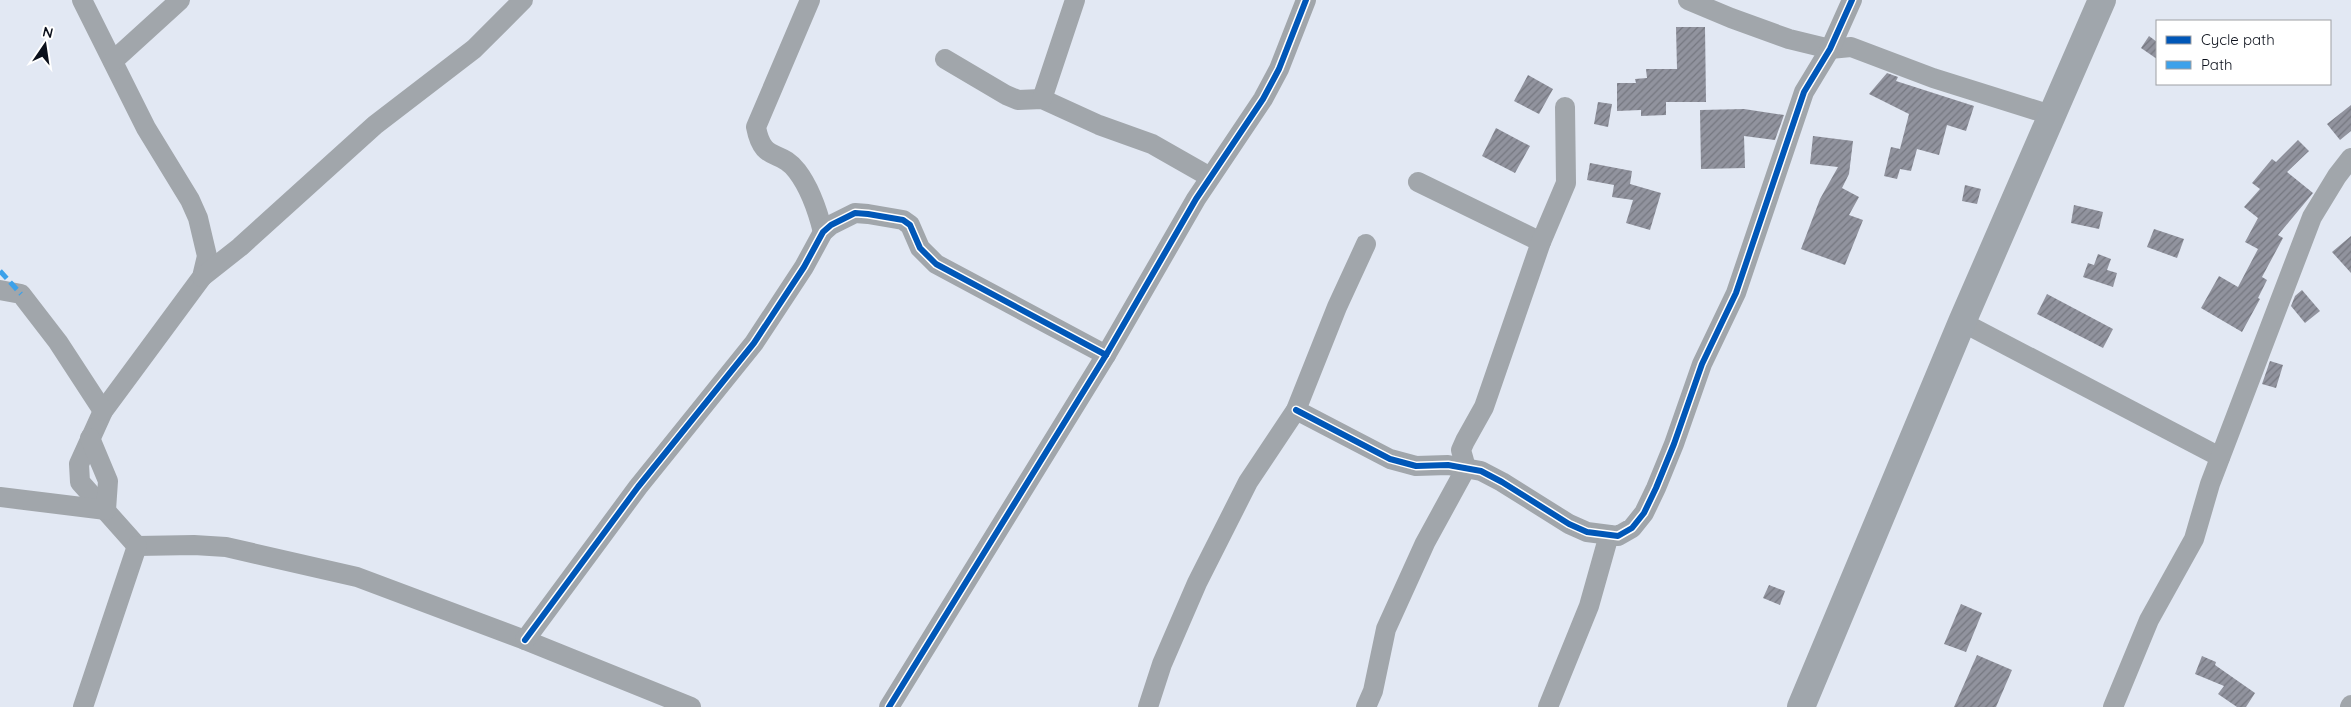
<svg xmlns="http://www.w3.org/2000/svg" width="2351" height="707" font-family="Quicksand,sans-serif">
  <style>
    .building { fill: url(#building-hatch) }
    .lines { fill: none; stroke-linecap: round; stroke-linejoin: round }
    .minor { stroke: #a1a6ab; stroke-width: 20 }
    .secondary { stroke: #a0a6ac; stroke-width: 28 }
    .quiet { stroke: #3ca1ea; stroke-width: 5; stroke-dasharray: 10 5; stroke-linecap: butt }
    .cycleway-casing { stroke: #fff; stroke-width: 9 }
    .cycleway { stroke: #0057b8; stroke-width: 6 }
  </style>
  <defs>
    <pattern id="building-hatch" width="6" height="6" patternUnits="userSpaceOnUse" patternTransform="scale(1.25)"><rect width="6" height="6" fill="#91939e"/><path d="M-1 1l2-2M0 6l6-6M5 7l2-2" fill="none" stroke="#757780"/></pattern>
  </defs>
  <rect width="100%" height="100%" fill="#e2e8f3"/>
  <!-- building -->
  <g class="building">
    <polygon points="1676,27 1705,27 1706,102 1666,102 1666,115 1641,116 1641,110 1617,111 1617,83 1636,83 1635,79 1647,78 1646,69 1677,69"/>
    <polygon points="2149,36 2157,42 2157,59 2141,48"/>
    <polygon points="1887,73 1898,77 1896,81 1974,106 1966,131 1947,125 1939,155 1917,149 1911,171 1900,169 1897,179 1884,176 1891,147 1900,149 1909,114 1869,94"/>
    <polygon points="1528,75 1553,89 1539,114 1514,101"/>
    <polygon points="1598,102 1612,104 1608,127 1594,124"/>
    <polygon points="2351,105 2351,131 2340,140 2327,124"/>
    <polygon points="1744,109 1784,115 1775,140 1744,136 1745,168 1701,169 1700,110"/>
    <polygon points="1496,128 1530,146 1515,173 1482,156"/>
    <polygon points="1813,136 1853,141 1849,174 1842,188 1859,197 1849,215 1863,220 1845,265 1801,249 1820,199 1838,167 1810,164"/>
    <polygon points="2298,140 2309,151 2287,172 2313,193 2278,235 2283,238 2262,277 2267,280 2258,298 2260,299 2242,332 2201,308 2219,276 2238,287 2258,249 2245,242 2258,218 2244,207 2260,189 2252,183 2272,159 2276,162"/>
    <polygon points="1590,163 1632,171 1630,184 1661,193 1650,230 1626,223 1633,200 1612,197 1614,185 1587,180"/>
    <polygon points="1965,185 1981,189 1977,204 1962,201"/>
    <polygon points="2074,205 2103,212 2099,229 2071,223"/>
    <polygon points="2154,229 2184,239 2177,258 2147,247"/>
    <polygon points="2351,236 2351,273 2332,252"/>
    <polygon points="2098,254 2111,259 2107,270 2117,273 2113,287 2083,277 2088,263 2094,265"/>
    <polygon points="2302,290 2320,311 2305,323 2291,306 2295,296"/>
    <polygon points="2047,294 2113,329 2103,348 2037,314"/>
    <polygon points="2270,361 2283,365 2276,388 2262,384"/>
    <polygon points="1769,585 1785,591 1780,605 1763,598"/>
    <polygon points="1961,604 1982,613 1966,652 1944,644"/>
    <polygon points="1977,655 2012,670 1996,707 1954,707"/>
    <polygon points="2202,656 2216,662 2215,665 2255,693 2246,707 2237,707 2218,694 2224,686 2195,674"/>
  </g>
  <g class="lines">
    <!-- minor -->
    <g class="minor">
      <polyline points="82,0 146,128 190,200 198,218 207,256 202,277 103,411 79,464 80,482 137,546"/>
      <path d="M 810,0 L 756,127 C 763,164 780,148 797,171 C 810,188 818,212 823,232"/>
      <polyline points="1688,0 1731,18 1789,39 1830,49 1851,47 1933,78 2051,115"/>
      <polyline points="945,59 1006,95 1018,100 1042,99 1099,125 1152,144 1210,177"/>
      <polyline points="113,61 180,0"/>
      <polyline points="1042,99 1075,0"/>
      <polyline points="1418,182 1541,242"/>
      <polyline points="202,277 240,247 375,125 474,49 523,0"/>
      <polyline points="0,290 21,294 58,342 103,411"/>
      <polyline points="1962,322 2220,457"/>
      <polyline points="1296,410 1390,459 1416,466 1448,465 1481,471 1502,482 1569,524 1587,532 1618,536 1632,528 1644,513 1656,488 1674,444 1702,364 1736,293 1804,92 1830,49 1852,0"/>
      <polyline points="0,497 106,510 108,481 90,438"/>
      <polyline points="137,546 194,545 226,547 357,577 525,640 691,707"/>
      <polyline points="525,640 638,487 754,343 804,267 823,232 831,225 855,213 868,214 903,220 910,225 920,248 936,264 1106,355"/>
      <polyline points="83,707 137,546"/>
      <polyline points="889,707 1106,355 1196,199 1263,99 1279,69 1306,0"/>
      <polyline points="1148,707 1162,664 1197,583 1248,482 1296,410 1337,307 1366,244"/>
      <polyline points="1366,707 1373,691 1386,629 1425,543 1466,468 1461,450 1465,441 1484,407 1541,242 1566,183 1565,107"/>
      <polyline points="1548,707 1589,606 1609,535"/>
      <polyline points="2113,707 2149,620 2194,539 2210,484 2312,217 2337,176 2351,158"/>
      <polyline points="2350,707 2351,705"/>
    </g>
    <!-- secondary -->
    <polyline class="secondary" points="1801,707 1962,322 2102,0"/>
    <!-- quiet -->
    <polyline class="quiet" points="0,271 21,294"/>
    <defs>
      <g id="cycleway">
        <polyline points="1296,410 1390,459 1416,466 1448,465 1481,471 1502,482 1569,524 1587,532 1618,536 1632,528 1644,513 1656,488 1674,444 1702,364 1736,293 1804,92 1830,49 1852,0"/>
        <polyline points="525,640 638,487 754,343 804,267 823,232 831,225 855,213 868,214 903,220 910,225 920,248 936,264 1106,355"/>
        <polyline points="889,707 1106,355 1196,199 1263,99 1279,69 1306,0"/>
      </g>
    </defs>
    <!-- cycleway casing -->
    <use href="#cycleway" class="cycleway-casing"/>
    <!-- cycleway -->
    <use href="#cycleway" class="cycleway"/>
  </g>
  <!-- legend -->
  <rect x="2156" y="20" width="175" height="65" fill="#ffffff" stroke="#9d9fa4"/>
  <rect x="2166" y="36" width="25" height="8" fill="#0057b8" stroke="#9d9fa4"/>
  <text x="2201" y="45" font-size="15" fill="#0b101b">Cycle path</text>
  <rect x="2166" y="61" width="25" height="8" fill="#3ca1ea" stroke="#9d9fa4"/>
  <text x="2201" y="70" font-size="15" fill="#0b101b">Path</text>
  <!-- north arrow -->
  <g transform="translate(45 45) rotate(13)" stroke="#ffffff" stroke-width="4" paint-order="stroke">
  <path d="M0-4L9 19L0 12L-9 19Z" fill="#0b101b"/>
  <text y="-8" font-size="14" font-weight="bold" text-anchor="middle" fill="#0b101b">N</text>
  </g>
</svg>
